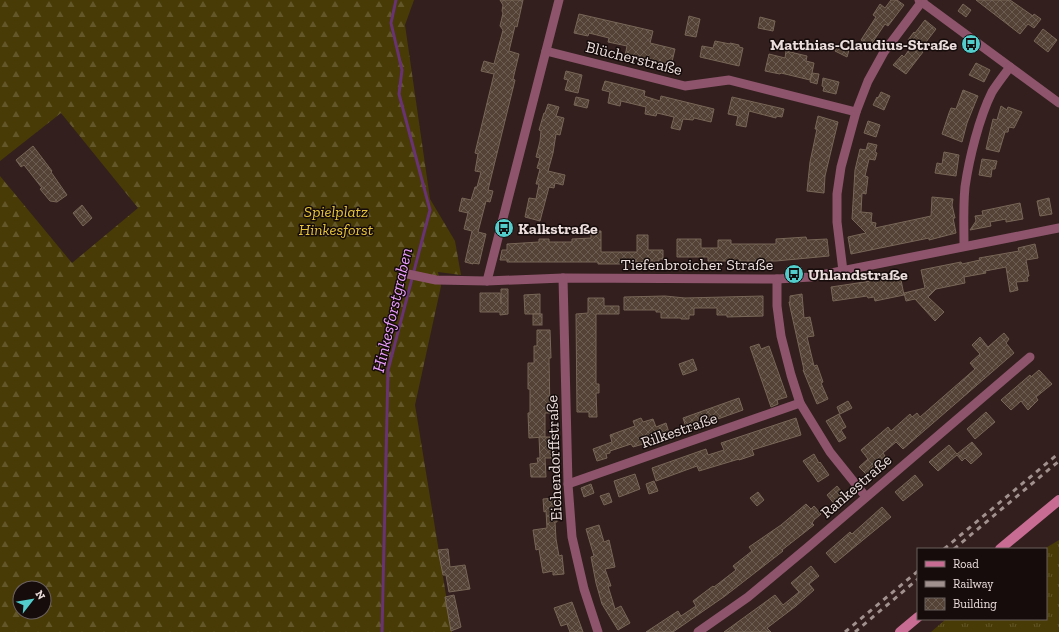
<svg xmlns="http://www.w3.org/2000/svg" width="1059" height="632" font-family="'Zilla Slab',serif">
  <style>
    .grass { fill: url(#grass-tufts) }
    .forest { fill: url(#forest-firs); fill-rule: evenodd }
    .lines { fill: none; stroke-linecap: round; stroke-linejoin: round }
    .stream { stroke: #693275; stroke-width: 3 }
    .building { fill: url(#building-cross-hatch); stroke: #786658 }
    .minor { stroke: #8d546c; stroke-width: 9 }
    .secondary { stroke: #c86c94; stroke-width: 10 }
    .rail { stroke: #a0908e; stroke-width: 3; stroke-dasharray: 5 5; stroke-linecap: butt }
    .labels { text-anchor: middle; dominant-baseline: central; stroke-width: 3; stroke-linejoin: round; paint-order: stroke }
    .poi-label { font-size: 16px; font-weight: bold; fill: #ecdedc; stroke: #150c0b; text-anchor: start }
    .street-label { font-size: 16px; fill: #ecdedc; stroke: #150c0b }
    .park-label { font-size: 16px; font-style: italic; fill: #e6c338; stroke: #150c0b }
    .water-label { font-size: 17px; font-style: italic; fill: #eea0ff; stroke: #150c0b }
  </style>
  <defs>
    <pattern id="grass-tufts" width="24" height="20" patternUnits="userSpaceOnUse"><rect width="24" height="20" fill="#483b06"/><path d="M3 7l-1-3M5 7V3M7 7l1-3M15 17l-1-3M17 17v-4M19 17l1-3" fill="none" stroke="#63572a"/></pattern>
    <pattern id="forest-firs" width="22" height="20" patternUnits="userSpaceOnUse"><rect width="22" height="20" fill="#483b06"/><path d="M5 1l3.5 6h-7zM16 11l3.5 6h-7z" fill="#63572a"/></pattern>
    <pattern id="building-cross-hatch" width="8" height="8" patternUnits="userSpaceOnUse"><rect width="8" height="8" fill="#534235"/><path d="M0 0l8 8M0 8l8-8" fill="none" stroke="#6c5d52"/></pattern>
  </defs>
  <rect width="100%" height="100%" fill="#331f1d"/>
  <!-- grass -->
  <polygon class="grass" points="1059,540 1059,632 931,632 946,619 1046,619 1046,549 1044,549"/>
  <!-- forest -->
  <path class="forest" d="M 0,0 L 414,0 L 405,25 L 430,199 L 455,241 L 461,275 L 438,272 L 441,286 L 415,405 L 452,632 L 0,632 L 0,176 L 72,263 L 138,208 L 61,113 L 0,161 ZM 20,588 L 44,588 L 44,612 L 20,612 Z"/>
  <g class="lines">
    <!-- stream -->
    <polyline class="stream" points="382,632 388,370 430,210 399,94 402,70 391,23 396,0"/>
  </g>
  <!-- building -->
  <g class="building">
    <polygon points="500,0 523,0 517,27 515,26 509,51 519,54 513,79 515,80 488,190 493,191 490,202 486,201 478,232 486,234 479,264 473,263 473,264 465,262 472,231 464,229 468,213 459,211 462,198 471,200 475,187 477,187 481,172 475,171 478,154 475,153 494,74 481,71 484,61 494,64 503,30 500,26 503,13 502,11 503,5"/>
    <polygon points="891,0 897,0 904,5 888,26 885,24 870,46 861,40 876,17 873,15 880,4 885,8"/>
    <polygon points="976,0 1010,0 1033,16 1034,14 1041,19 1034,28 1028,24 1020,34"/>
    <polygon points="963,4 971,10 966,17 958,11"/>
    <polygon points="579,14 653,31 650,43 675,49 671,66 649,60 648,62 625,56 627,46 608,42 609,38 589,33 588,36 574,33"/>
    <polygon points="689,16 700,19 696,37 685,35"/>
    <polygon points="760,17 775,21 773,31 758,28"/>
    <polygon points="925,20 936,29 926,42 927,43 921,51 923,52 906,74 893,65 902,55 904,57 913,44 908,40 914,32 915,33"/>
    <polygon points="1043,29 1057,40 1048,52 1034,41"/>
    <polygon points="715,41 730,44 730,43 739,45 739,47 743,48 739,66 700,57 702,46 713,48"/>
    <polygon points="839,44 849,50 847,57 835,51"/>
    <polygon points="786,51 807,56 806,61 814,63 812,73 819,74 817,84 810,82 812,73 810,80 781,73 780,74 765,71 769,54 785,58"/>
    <polygon points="976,63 990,70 984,82 969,75"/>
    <polygon points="566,71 582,75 578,93 565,90 568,80 564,79"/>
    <polygon points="823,78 839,82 836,94 823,91 824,87 822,86"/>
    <polygon points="605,81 645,91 644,96 660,101 661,96 714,109 711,122 694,118 693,120 683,119 680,130 671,128 674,117 657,113 656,116 645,114 646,107 621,101 620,106 608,103 610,92 602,90"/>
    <polygon points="963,90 978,96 967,123 962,142 942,134 949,113 951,108 956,109"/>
    <polygon points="881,92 890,96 884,110 873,105 877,97 878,98"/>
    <polygon points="576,97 589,100 587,108 574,105"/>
    <polygon points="732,97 784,109 782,117 776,116 776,118 749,111 746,127 736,125 738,116 728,114"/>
    <polygon points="548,104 559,107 556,116 564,118 560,135 556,134 553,153 548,171 565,175 563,185 555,183 554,188 549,187 540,221 525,217 529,198 536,199 539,184 536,184 540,169 537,168 540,158 536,157 540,141 541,131 539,130 544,113 545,113"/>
    <polygon points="1001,106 1007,110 1008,107 1022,112 1014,128 1009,127 1008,132 1005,132 999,152 986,149 993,119 997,120"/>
    <polygon points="818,116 838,122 825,176 824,193 807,191 810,162 817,129 815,129"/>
    <polygon points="868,121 880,125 876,137 864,133"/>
    <polygon points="868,143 877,145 875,152 877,153 875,160 869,159 865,176 868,177 866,194 862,193 861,212 872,213 871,222 876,223 875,228 931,216 932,197 953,199 952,205 955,218 953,218 956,233 929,240 929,238 851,254 848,237 866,233 852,219 855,170 860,149 866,150"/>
    <polygon points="33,146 52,171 51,172 67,195 57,202 50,201 40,189 42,188 24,165 21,167 16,160"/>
    <polygon points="944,152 959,155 956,176 935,173 937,163 942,164"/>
    <polygon points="982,159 997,161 995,169 992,169 991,177 979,175"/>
    <polygon points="1049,198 1052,214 1040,216 1037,201"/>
    <polygon points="1020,203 1023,219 1006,222 1006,219 990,222 991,226 970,230 976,221 975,216 983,215 982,211"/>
    <polygon points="82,205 92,218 83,226 73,213"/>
    <polygon points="591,231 601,231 601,252 637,252 637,235 648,235 648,250 663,250 663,259 659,259 659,261 626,262 626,264 598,264 598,262 507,262 507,260 500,260 502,250 507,250 507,244 539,242 539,239 549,239 549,242 572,242 572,239 591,238"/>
    <polygon points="806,237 807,240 827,239 829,256 776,261 708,261 708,257 677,257 677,239 701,239 701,248 718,248 718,240 731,240 731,244 776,244 776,239"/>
    <polygon points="1035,244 1038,258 1026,260 1029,276 1027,277 1028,281 1016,282 1018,290 1010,292 1006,267 985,271 986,273 964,277 965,283 936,289 928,297 944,312 935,321 915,299 906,301 904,293 925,288 921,270 961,262 962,264 980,260 979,258 1019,251 1018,248"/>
    <polygon points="897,274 898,280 901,280 904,295 875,301 874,297 868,298 867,296 833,301 831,287 871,281 871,280"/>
    <polygon points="501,289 508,289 508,314 500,315 500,312 480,312 480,293 500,293 501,304"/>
    <polygon points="540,294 540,314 525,314 524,295"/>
    <polygon points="802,294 804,318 810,317 814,336 807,337 814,366 817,365 823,382 821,383 828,399 817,404 803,370 804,370 789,302 790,302 790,296"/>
    <polygon points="665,296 685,298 763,296 763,316 727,317 727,315 717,315 717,308 694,308 694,315 689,315 689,319 681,319 681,318 661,318 661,312 656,312 656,310 624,310 624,297"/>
    <polygon points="588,298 604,298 604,306 619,306 619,314 596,314 596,384 599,384 599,393 596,393 597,417 589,417 589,412 577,412 576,314 588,313"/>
    <rect x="533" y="314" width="9" height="11"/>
    <polygon points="537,330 550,330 551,358 549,358 550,413 545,413 545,437 529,438 528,413 530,413 530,389 528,389 528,363 534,363 534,346 537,346"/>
    <polygon points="1004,333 1009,339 1006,343 1014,353 903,449 896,442 883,453 885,456 871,468 873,470 867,475 859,467 868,459 861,450 888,427 891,431 910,414 912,417 917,413 920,417 975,369 970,363 980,354 972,345 980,337 988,347"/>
    <polygon points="759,344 761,349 769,346 787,397 777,400 778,404 771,407 750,347"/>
    <polygon points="693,359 697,370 683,375 679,364"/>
    <polygon points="1039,370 1052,384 1036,397 1038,400 1028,410 1021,401 1011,410 1001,400 1030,375 1031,377"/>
    <polygon points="739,398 743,410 687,430 683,418"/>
    <polygon points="848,401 852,408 840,414 837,407"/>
    <polygon points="986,412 995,422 975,439 967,429"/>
    <polygon points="839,414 846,427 841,430 846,438 839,442 826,421"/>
    <polygon points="641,418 643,422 653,419 656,427 666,423 670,436 633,447 631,444 610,451 610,453 606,454 607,458 597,461 593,449 612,442 610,435 635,426 633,421"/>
    <polygon points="796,418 801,435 752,450 754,455 739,460 739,459 699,471 697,466 656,481 652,468 706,449 708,455 724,450 721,443"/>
    <polygon points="539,437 552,437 553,458 545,458 546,477 531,477 530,464 538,463 537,458 540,458"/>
    <polygon points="972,442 982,454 971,464 965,458 962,461 957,455 938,471 929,462 949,445 957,454"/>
    <polygon points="814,454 819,463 820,462 829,475 818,482 803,461"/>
    <polygon points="635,474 640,489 619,497 614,481"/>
    <polygon points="915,475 923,485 903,501 895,492"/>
    <polygon points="654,481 658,491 649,494 646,484"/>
    <polygon points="591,484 594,493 584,497 581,488"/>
    <polygon points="837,486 846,497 836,506 827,495"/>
    <polygon points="758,492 764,500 757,506 750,498"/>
    <polygon points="609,493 612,502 604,505 600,496"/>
    <polygon points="556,498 557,522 555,522 556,539 559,556 562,555 564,574 553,575 553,571 543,573 539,549 536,550 533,530 547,528 546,511 544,512 543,499"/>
    <polygon points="806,504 811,509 814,506 821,514 814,520 812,523 814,525 782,550 783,551 725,596 673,632 646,632 678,611 681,616 696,606 693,601 713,586 714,587 736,570 733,566 752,551 749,547 781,525"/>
    <polygon points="882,507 891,517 835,563 826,553 850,532 852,534"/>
    <polygon points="599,525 604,542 609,540 615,567 605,569 611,586 608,586 615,609 621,606 630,623 618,630 602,604 596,583 591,557 594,556 586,529"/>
    <polygon points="448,549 450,567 465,565 470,589 449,592 446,575 443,575 438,550"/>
    <polygon points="811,566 819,576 809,584 814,590 796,606 767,628 771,632 724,632 775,595 783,605 799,592 791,583"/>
    <polygon points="454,595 461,627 451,631 445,597"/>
    <polygon points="572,602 583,632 570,632 567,624 561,626 554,608"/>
  </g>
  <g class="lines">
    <!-- minor -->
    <g class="minor">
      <polyline points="919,0 1059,103"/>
      <polyline points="546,51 685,86 729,80 856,112"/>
      <path d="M 964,246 C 964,226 963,207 965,187 C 969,159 979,118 992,92 C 997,84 1004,75 1010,67"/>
      <polyline points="843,271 837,222 837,194 841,167 856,112 868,81 884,52 923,0"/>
      <polyline points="403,273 436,280 487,281 563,278 777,279 811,277 1059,228"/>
      <polyline points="563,278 568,484 572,537 584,589 598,632"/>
      <polyline points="777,279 777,306 781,336 791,375 800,403 830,452 866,497"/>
      <polyline points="487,281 559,0"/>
      <polyline points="568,484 800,403"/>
      <polyline points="698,632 748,597 808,547 1030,357"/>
    </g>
    <!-- secondary -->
    <g class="secondary">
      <polyline points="1000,549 1059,500"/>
      <polyline points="900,632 918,617"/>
    </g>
    <!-- rail -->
    <g class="rail">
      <polyline points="944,549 1059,453"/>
      <polyline points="954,549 1059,461"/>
      <polyline points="845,632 918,571"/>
      <polyline points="855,632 918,579"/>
    </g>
  </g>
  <!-- icons -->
  <defs>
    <symbol id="bus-disc" viewBox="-11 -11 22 22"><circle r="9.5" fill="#52cdcc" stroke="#150c0b"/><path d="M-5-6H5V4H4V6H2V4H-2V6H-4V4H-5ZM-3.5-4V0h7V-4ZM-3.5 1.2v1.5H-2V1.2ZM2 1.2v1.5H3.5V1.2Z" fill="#111"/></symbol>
  </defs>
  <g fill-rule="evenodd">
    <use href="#bus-disc" x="960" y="33" width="22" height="22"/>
    <use href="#bus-disc" x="493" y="217" width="22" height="22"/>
    <use href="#bus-disc" x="783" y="263" width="22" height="22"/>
  </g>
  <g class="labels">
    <!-- poi labels -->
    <g class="poi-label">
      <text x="957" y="44" text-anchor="end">Matthias-Claudius-Straße</text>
      <text x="518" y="228">Kalkstraße</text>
      <text x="808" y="274">Uhlandstraße</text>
    </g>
    <!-- street labels -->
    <g class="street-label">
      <text transform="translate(634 58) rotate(14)">Blücherstraße</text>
      <text x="697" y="264">Tiefenbroicher Straße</text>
      <text transform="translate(679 430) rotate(-19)">Rilkestraße</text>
      <text transform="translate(554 458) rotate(-92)">Eichendorffstraße</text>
      <text transform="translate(856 486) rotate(-41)">Rankestraße</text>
    </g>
    <!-- park labels -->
    <g class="park-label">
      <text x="336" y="211">Spielplatz<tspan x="336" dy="18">Hinkesforst</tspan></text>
    </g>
    <!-- water labels -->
    <g class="water-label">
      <text transform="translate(392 310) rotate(-77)">Hinkesforstgraben</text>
    </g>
  </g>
  <!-- legend -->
  <rect x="917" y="548" width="130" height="72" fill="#150c0b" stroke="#6b605f"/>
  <rect x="925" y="561" width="20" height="6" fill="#c86c94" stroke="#6b605f"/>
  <text x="953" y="568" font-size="12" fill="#ecdedc">Road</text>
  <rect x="925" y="581" width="20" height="6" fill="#a0908e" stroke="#6b605f"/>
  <text x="953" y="588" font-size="12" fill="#ecdedc">Railway</text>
  <rect x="925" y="598" width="20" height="12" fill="url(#building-cross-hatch)" stroke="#6b605f"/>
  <text x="953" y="608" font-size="12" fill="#ecdedc">Building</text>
  <!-- north arrow -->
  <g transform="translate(32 600) rotate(59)"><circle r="19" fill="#150c0b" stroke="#6b605f"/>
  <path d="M0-3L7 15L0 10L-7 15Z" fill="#52cdcc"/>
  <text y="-6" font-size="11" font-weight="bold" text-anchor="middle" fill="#ecdedc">N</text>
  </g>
</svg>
